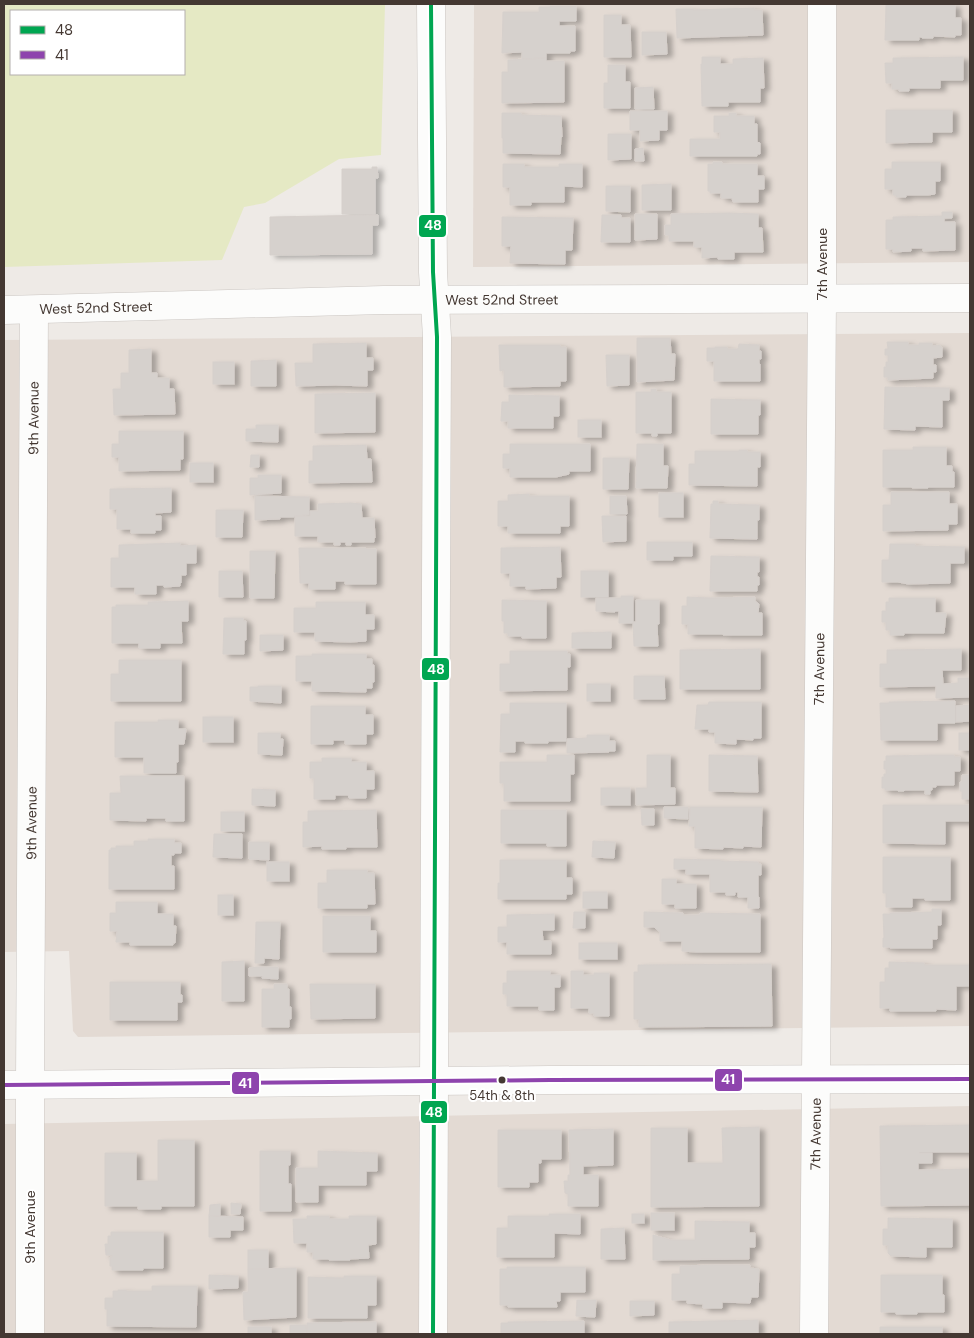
<svg xmlns="http://www.w3.org/2000/svg" width="974" height="1338" font-family="'DM Sans',sans-serif">
  <style>
    .residential { fill: #e3dad3 }
    .green { fill: #e5e9c4; fill-rule: evenodd }
    .building { fill: #d6d1cd; stroke: #d6d0cc; filter: url(#shadow) }
    .lines { fill: none; stroke-linecap: round; stroke-linejoin: round }
    .minor-casing { stroke: #cbc6c2; stroke-width: 29 }
    .minor { stroke: #fcfcfb; stroke-width: 28 }
    .bus-1-casing { stroke: #fff; stroke-width: 8 }
    .bus-2-casing { stroke: #fff; stroke-width: 8 }
    .bus-1 { stroke: #00a651; stroke-width: 4 }
    .bus-2 { stroke: #8e44ad; stroke-width: 4 }
    .bus-dot { fill: #443832; stroke: #fff; stroke-width: 2 }
    .labels { text-anchor: middle; dominant-baseline: central; stroke-width: 4; stroke-linejoin: round; paint-order: stroke }
    .bus-label { font-size: 13px; fill: #443832; stroke: #fff }
    .street-label { font-size: 14px; fill: #443832; stroke: #fff }
    .line-badge { stroke: #fff; stroke-width: 2 }
    .badge-label { font-size: 14px; text-anchor: middle; font-weight: bold; fill: #fff }
  </style>
  <defs>
    <filter id="shadow"><feDropShadow dx="5.5" dy="3" stdDeviation="2.5" flood-color="#0004"/></filter>
  </defs>
  <rect width="100%" height="100%" fill="#eeeae6"/>
  <!-- residential -->
  <g class="residential">
    <polygon points="474,4 970,4 970,262 473,267"/>
    <polygon points="970,333 970,1026 78,1037 73,1031 69,951 4,952 4,340"/>
    <polygon points="970,1106 970,1334 4,1334 4,1124"/>
  </g>
  <!-- green -->
  <path class="green" d="M 4,4 L 385,4 L 381,155 L 339,159 L 265,203 L 244,207 L 222,260 L 4,267 ZM 11,11 L 184,11 L 184,74 L 11,74 Z"/>
  <!-- building -->
  <g class="building">
    <polygon points="886,5 955,5 955,18 961,18 961,35 955,35 955,37 933,36 933,38 922,38 922,37 919,37 919,40 885,40"/>
    <polygon points="550,6 576,6 576,21 559,21 559,26 575,26 575,51 570,51 570,53 546,53 546,58 522,59 522,52 502,53 503,12 539,12 539,7 550,7"/>
    <polygon points="754,8 754,10 762,10 763,35 677,38 676,9 693,9 693,10"/>
    <polygon points="604,15 621,15 621,25 630,25 631,57 604,57"/>
    <polygon points="642,32 666,32 667,54 642,55"/>
    <polygon points="702,57 720,57 720,64 733,64 733,59 763,58 764,88 760,88 760,102 728,102 728,106 702,106 701,64 702,64"/>
    <polygon points="963,57 963,80 940,80 940,88 909,88 909,91 899,91 899,89 892,89 892,83 886,83 885,63 893,63 893,58"/>
    <polygon points="546,58 546,61 564,61 564,102 502,103 502,72 508,72 508,60"/>
    <polygon points="608,65 625,65 625,82 630,82 630,108 604,108 604,83 608,83"/>
    <polygon points="653,87 654,109 635,109 635,88"/>
    <polygon points="886,110 952,110 952,132 932,132 932,142 886,143"/>
    <polygon points="630,111 667,111 667,130 659,130 659,140 640,141 640,130 630,130"/>
    <polygon points="502,113 521,113 521,115 561,116 562,137 561,137 560,154 503,153 503,138 502,138"/>
    <polygon points="729,113 736,113 736,116 754,116 754,124 757,124 757,142 760,143 760,154 757,154 757,156 690,156 690,139 720,139 720,132 714,132 714,116 729,116"/>
    <polygon points="608,134 631,134 631,159 608,160"/>
    <polygon points="643,148 644,161 635,161 635,149"/>
    <polygon points="713,162 722,162 722,164 757,164 757,176 764,176 764,189 758,189 758,202 733,202 732,198 721,198 721,193 710,193 710,191 708,191 708,164 713,164"/>
    <polygon points="892,162 940,162 940,181 935,181 935,194 928,195 906,195 906,197 896,197 896,195 893,195 893,189 885,189 885,169 892,169"/>
    <polygon points="503,164 524,164 524,167 559,167 559,164 582,164 582,187 564,186 564,202 531,202 531,205 510,205 510,187 503,187"/>
    <polygon points="372,167 377,167 378,178 375,178 375,214 342,214 342,169 372,169"/>
    <polygon points="671,184 671,210 642,210 642,185"/>
    <polygon points="606,186 630,186 630,212 606,211"/>
    <polygon points="942,212 952,212 952,218 944,218 944,222 955,222 955,250 923,251 923,248 911,248 911,251 893,252 893,249 886,249 886,220 893,220 893,217 942,216"/>
    <polygon points="729,213 758,214 758,228 762,228 763,252 734,252 734,259 718,259 718,257 702,258 702,247 694,247 694,241 669,241 669,235 665,235 665,225 671,225 671,214"/>
    <polygon points="635,214 657,214 657,239 635,240"/>
    <polygon points="372,215 378,215 378,225 372,225 372,254 270,255 270,217"/>
    <polygon points="602,215 621,215 621,218 630,218 630,242 601,242"/>
    <polygon points="502,217 573,218 572,250 565,250 565,264 510,263 511,246 502,246"/>
    <polygon points="637,338 670,338 671,354 675,354 674,380 637,382"/>
    <polygon points="887,342 908,342 908,345 919,345 919,343 932,343 932,346 940,345 940,347 942,347 942,357 933,358 933,365 936,365 936,372 933,372 933,378 888,380 888,377 884,377 884,367 886,367 886,362 888,362 888,355 885,355 885,349 888,349"/>
    <polygon points="366,343 366,358 373,358 373,370 367,370 367,386 336,385 296,386 295,363 313,363 313,344"/>
    <polygon points="739,344 759,345 759,351 761,351 761,359 759,359 759,364 760,364 760,381 714,381 714,361 707,361 707,348 715,348 715,347 727,347 727,349 738,349"/>
    <polygon points="499,345 560,345 560,347 566,347 566,381 560,381 560,386 504,387 504,370 500,371"/>
    <polygon points="151,349 151,373 157,373 157,378 169,378 169,389 174,389 175,414 114,415 113,389 121,389 121,373 129,373 129,350"/>
    <polygon points="606,355 629,355 629,385 607,386"/>
    <polygon points="276,360 276,386 251,386 251,361"/>
    <rect x="213" y="362" width="21" height="22"/>
    <polygon points="885,387 949,388 949,400 942,400 942,427 915,426 915,430 884,429"/>
    <polygon points="651,389 656,389 656,392 671,392 671,433 657,433 657,436 652,436 652,433 636,433 636,392 651,392"/>
    <polygon points="375,393 375,432 315,433 315,394"/>
    <polygon points="509,395 559,396 559,416 553,416 553,428 508,428 508,421 501,421 502,402 509,402"/>
    <polygon points="711,399 760,400 760,415 758,415 758,434 711,434"/>
    <rect x="578" y="420" width="23" height="17"/>
    <polygon points="256,425 278,425 278,442 246,441 246,429 256,429"/>
    <polygon points="119,431 183,431 183,459 180,459 180,470 119,471 119,457 112,457 112,444 119,444"/>
    <polygon points="510,444 590,444 590,471 569,471 569,474 556,477 510,477 510,468 503,468 503,454 510,454"/>
    <polygon points="637,444 663,444 663,466 668,466 667,488 636,488"/>
    <polygon points="366,445 367,459 371,459 372,482 309,483 309,461 313,461 313,446"/>
    <polygon points="913,447 946,447 946,466 952,466 952,472 954,472 954,487 928,487 928,488 912,488 912,487 883,487 883,450 913,450"/>
    <polygon points="739,450 747,450 747,452 760,452 760,467 757,467 757,486 689,485 689,464 695,464 695,451 739,451"/>
    <polygon points="251,455 259,455 259,467 250,467"/>
    <polygon points="603,458 629,458 628,489 603,489"/>
    <rect x="190" y="463" width="23" height="19"/>
    <polygon points="258,475 281,475 281,493 250,495 250,478 258,478"/>
    <polygon points="171,488 171,512 155,513 155,516 161,516 161,530 155,530 155,533 131,533 131,529 117,529 117,509 110,509 110,489"/>
    <polygon points="891,492 949,492 949,504 957,504 957,524 948,524 948,530 883,531 883,505 891,505"/>
    <rect x="659" y="493" width="24" height="24"/>
    <polygon points="529,494 529,496 569,496 569,526 560,526 560,533 508,533 508,526 498,526 498,501 508,501 508,495"/>
    <polygon points="255,496 309,497 309,515 294,516 294,517 280,517 280,519 255,520"/>
    <polygon points="610,496 626,496 627,514 610,514"/>
    <polygon points="713,501 718,501 718,504 759,505 759,520 757,520 757,539 710,538 711,504 713,504"/>
    <polygon points="351,503 361,504 362,518 374,518 375,538 374,538 374,542 351,542 351,545 346,545 346,542 340,542 340,545 334,545 334,542 318,542 318,536 295,536 295,516 310,516 310,511 318,511 318,504"/>
    <polygon points="216,510 243,510 242,537 216,537"/>
    <polygon points="602,516 626,516 626,541 603,542"/>
    <polygon points="647,542 692,542 692,556 673,556 673,560 647,560"/>
    <polygon points="180,543 180,546 196,545 196,563 186,563 186,575 181,575 181,583 180,583 180,586 164,587 164,585 156,585 156,594 135,594 135,587 111,587 111,558 119,558 119,545"/>
    <polygon points="890,544 915,544 915,546 964,547 964,563 950,563 950,583 908,584 898,582 882,582 882,560 889,560"/>
    <polygon points="560,547 561,577 556,577 556,588 526,589 526,586 510,586 510,573 501,573 501,548"/>
    <polygon points="299,548 366,548 366,549 376,549 376,584 345,584 345,581 335,581 335,589 309,589 309,583 300,583"/>
    <polygon points="250,551 275,551 274,598 250,598"/>
    <polygon points="711,556 759,557 759,572 757,572 757,577 759,577 759,585 757,585 757,591 710,591"/>
    <polygon points="219,571 242,571 243,597 219,597"/>
    <rect x="581" y="571" width="27" height="26"/>
    <polygon points="621,596 633,596 633,623 619,623 619,611 615,611 615,612 596,611 596,598 621,598"/>
    <polygon points="687,597 710,598 755,597 755,601 759,604 758,613 762,613 762,635 723,635 723,634 688,634 688,624 682,624 682,606 687,606"/>
    <polygon points="889,598 935,598 935,613 946,613 944,633 904,633 904,635 890,635 890,630 886,630 886,622 882,622 882,611 886,611 886,602 889,602"/>
    <polygon points="502,600 546,601 546,638 522,638 522,636 508,636 508,633 504,633 504,621 502,621"/>
    <polygon points="636,600 659,600 659,624 657,624 658,646 634,646 633,622 636,622"/>
    <polygon points="188,601 188,621 181,621 182,643 160,643 160,648 139,648 139,643 112,643 112,607 116,607 116,605 148,605 148,602"/>
    <polygon points="316,602 365,602 365,615 374,615 374,629 366,629 366,641 350,642 315,641 315,632 294,632 294,608 316,608"/>
    <polygon points="224,618 243,618 243,621 246,621 246,640 244,640 244,654 223,654"/>
    <polygon points="611,632 611,648 572,648 572,633"/>
    <polygon points="260,635 283,635 283,650 260,651"/>
    <polygon points="760,649 760,689 680,689 680,650"/>
    <polygon points="961,649 961,670 942,670 943,684 958,683 958,678 970,678 970,697 936,698 936,686 880,687 880,664 887,664 887,650"/>
    <polygon points="510,651 567,651 567,654 570,654 570,667 567,667 567,690 500,691 500,664 510,664"/>
    <polygon points="312,654 366,654 366,659 372,659 372,665 374,665 374,682 372,682 372,688 366,688 366,692 312,691 312,681 296,681 296,656 312,656"/>
    <polygon points="119,660 181,660 181,701 111,701 111,674 119,674"/>
    <polygon points="634,676 664,676 665,699 634,699"/>
    <rect x="587" y="684" width="23" height="17"/>
    <polygon points="258,686 281,686 281,703 250,701 250,687 258,687"/>
    <polygon points="955,701 955,723 937,723 937,740 881,740 880,703 889,703 889,702"/>
    <polygon points="709,702 761,702 761,738 753,738 753,740 736,739 736,744 715,743 715,732 709,732 709,729 695,729 697,705 708,705"/>
    <polygon points="510,703 566,703 566,741 548,741 548,743 525,743 525,741 515,741 515,752 500,752 501,714 510,714"/>
    <polygon points="970,705 970,721 956,722 956,706"/>
    <polygon points="311,706 365,706 365,715 373,715 373,734 366,734 366,744 345,744 345,740 333,740 333,744 311,744"/>
    <rect x="203" y="717" width="30" height="25"/>
    <polygon points="158,720 178,720 178,729 186,729 184,744 178,744 178,762 176,762 176,773 144,773 144,757 115,757 115,722 158,722"/>
    <polygon points="258,733 280,733 280,739 283,739 282,755 258,754"/>
    <rect x="959" y="733" width="11" height="17"/>
    <polygon points="587,735 609,735 609,741 615,741 615,751 609,751 609,752 567,753 567,739 587,738"/>
    <polygon points="547,755 574,755 574,774 570,774 570,801 504,801 504,783 500,783 500,762 547,762"/>
    <polygon points="647,755 670,755 670,788 675,788 675,804 636,805 636,788 647,788"/>
    <polygon points="709,755 757,756 758,792 709,791"/>
    <polygon points="932,755 954,755 954,757 960,757 960,771 954,771 954,785 936,785 936,787 932,787 932,790 930,790 930,794 925,794 925,790 905,790 904,791 898,791 898,790 885,790 885,788 882,788 882,777 884,777 884,774 886,774 886,769 884,769 884,761 886,761 886,756"/>
    <polygon points="322,758 351,758 351,762 366,762 366,771 374,771 374,789 366,789 366,798 349,798 348,795 335,795 335,799 314,799 314,778 310,778 310,762 322,762"/>
    <polygon points="962,775 970,775 970,799 962,799 962,791 960,791 960,782 962,782"/>
    <polygon points="120,776 184,776 184,821 166,821 166,818 146,818 146,821 110,820 110,793 121,793"/>
    <rect x="601" y="788" width="29" height="17"/>
    <polygon points="252,789 275,790 275,806 252,805"/>
    <polygon points="883,805 970,805 970,821 945,821 945,844 883,843"/>
    <polygon points="664,807 688,807 688,819 664,818"/>
    <polygon points="690,807 762,807 761,847 743,846 743,848 723,847 723,849 695,848 695,826 689,826"/>
    <polygon points="641,809 654,809 654,825 642,825"/>
    <polygon points="376,810 377,847 346,847 346,849 322,849 322,846 303,847 303,822 308,822 308,811"/>
    <polygon points="501,810 566,810 566,846 547,846 547,843 501,843"/>
    <rect x="221" y="812" width="23" height="19"/>
    <polygon points="214,834 242,834 242,858 213,857"/>
    <polygon points="148,839 174,839 174,843 181,843 181,853 174,853 174,855 171,855 171,866 174,866 174,889 109,889 109,850 111,850 111,848 116,848 116,846 134,846 134,841 148,841"/>
    <polygon points="593,841 615,842 614,858 592,857"/>
    <polygon points="249,842 269,842 269,860 249,859"/>
    <polygon points="883,857 950,857 950,900 925,900 925,898 912,898 912,907 886,907 886,893 883,893"/>
    <polygon points="674,859 720,860 720,861 758,862 758,864 761,864 761,875 758,875 758,897 759,897 759,908 748,908 748,897 738,897 738,892 735,892 735,895 726,895 726,892 710,892 710,874 686,874 686,869 674,869"/>
    <polygon points="500,860 566,860 566,878 572,878 572,894 566,894 566,899 498,899 498,883 500,883"/>
    <rect x="267" y="862" width="22" height="19"/>
    <polygon points="327,870 367,870 367,873 374,873 375,904 367,904 367,908 318,908 318,883 327,883"/>
    <polygon points="662,879 676,879 676,884 696,884 696,908 675,908 675,904 662,904"/>
    <rect x="583" y="892" width="24" height="16"/>
    <rect x="218" y="895" width="15" height="20"/>
    <polygon points="116,902 157,902 157,914 173,914 173,926 176,926 175,943 173,943 173,945 130,945 130,942 116,942 117,931 110,931 110,913 116,913"/>
    <polygon points="932,909 941,909 941,925 937,925 937,939 932,939 932,948 890,948 890,947 883,947 883,938 884,938 883,914 890,914 890,913 932,912"/>
    <polygon points="574,912 585,912 585,928 573,928"/>
    <polygon points="644,912 683,913 683,915 700,915 700,913 760,914 760,952 696,952 682,951 682,941 660,941 660,932 654,927 644,927"/>
    <polygon points="554,914 554,930 542,930 543,941 551,941 551,954 507,954 507,942 498,942 498,927 507,927 507,915"/>
    <polygon points="323,916 370,916 370,931 376,931 376,952 323,952"/>
    <polygon points="256,922 280,922 279,959 264,958 264,963 255,963"/>
    <rect x="579" y="943" width="38" height="16"/>
    <polygon points="244,961 244,1001 222,1001 222,962"/>
    <polygon points="889,962 924,963 924,965 969,965 969,964 970,964 970,986 956,986 956,1010 936,1009 936,1011 890,1011 890,1008 880,1008 880,982 885,982 885,968 889,968"/>
    <polygon points="771,964 772,1026 639,1027 639,1019 634,1019 634,972 638,972 638,965"/>
    <polygon points="258,967 278,967 278,979 262,978 263,976 249,976 249,968"/>
    <polygon points="507,971 550,971 550,975 560,975 560,987 554,987 554,1010 539,1010 539,1006 507,1006 507,994 503,994 503,983 507,983"/>
    <polygon points="571,971 583,971 583,975 594,975 594,973 609,973 609,1016 594,1016 594,1013 589,1013 589,1008 571,1008"/>
    <polygon points="110,982 180,982 180,995 182,995 182,1002 177,1002 177,1020 110,1020"/>
    <polygon points="274,984 287,984 287,989 289,989 289,1007 291,1007 291,1019 289,1019 289,1027 262,1027 262,989 274,989"/>
    <polygon points="310,984 375,984 375,1018 311,1019"/>
    <polygon points="970,1125 970,1152 919,1152 919,1153 932,1153 932,1163 918,1163 918,1170 970,1169 970,1205 881,1206 880,1126"/>
    <polygon points="759,1127 759,1206 651,1207 651,1128 687,1128 687,1163 723,1163 722,1128"/>
    <polygon points="613,1129 613,1165 583,1166 583,1175 598,1175 598,1206 568,1206 568,1194 565,1193 564,1181 568,1181 568,1175 570,1175 569,1130"/>
    <polygon points="498,1130 561,1130 561,1159 541,1159 541,1163 538,1163 538,1182 529,1182 529,1187 498,1187"/>
    <polygon points="158,1140 194,1140 194,1206 161,1206 161,1209 138,1209 138,1206 105,1206 105,1153 136,1153 136,1181 158,1181"/>
    <polygon points="260,1151 290,1151 290,1165 288,1165 288,1184 291,1184 291,1211 260,1211"/>
    <polygon points="318,1151 377,1153 377,1171 366,1171 366,1185 318,1185 318,1202 296,1202 296,1168 318,1168"/>
    <polygon points="231,1203 241,1204 240,1214 231,1214"/>
    <polygon points="220,1204 220,1216 209,1216 210,1205"/>
    <rect x="651" y="1213" width="23" height="17"/>
    <polygon points="549,1214 580,1214 580,1234 554,1233 554,1257 497,1257 497,1228 508,1228 508,1216 549,1216"/>
    <rect x="632" y="1214" width="12" height="9"/>
    <polygon points="209,1216 243,1217 243,1230 230,1230 230,1237 209,1237"/>
    <polygon points="307,1216 329,1216 329,1219 349,1219 349,1216 376,1216 376,1244 368,1245 369,1258 350,1259 350,1260 329,1260 329,1259 313,1259 313,1252 307,1252 307,1243 294,1243 293,1219 307,1219"/>
    <polygon points="888,1218 952,1219 952,1247 926,1247 926,1257 891,1256 888,1253 888,1245 883,1245 883,1229 888,1229"/>
    <polygon points="695,1221 749,1222 749,1233 755,1233 755,1247 749,1247 749,1259 653,1260 653,1235 671,1240 695,1240"/>
    <polygon points="624,1228 625,1259 601,1259 601,1229"/>
    <polygon points="111,1232 163,1232 163,1268 143,1268 143,1270 112,1270 112,1266 110,1266 110,1257 112,1257 112,1255 106,1255 105,1244 108,1244 108,1236 111,1236"/>
    <rect x="248" y="1250" width="20" height="19"/>
    <polygon points="714,1265 750,1265 750,1268 759,1269 758,1297 751,1297 750,1303 722,1302 722,1308 703,1308 703,1304 687,1303 687,1300 672,1300 672,1274 680,1274 680,1266"/>
    <polygon points="507,1267 585,1267 585,1292 560,1292 560,1301 556,1301 557,1307 508,1307 508,1305 500,1305 500,1269 507,1269"/>
    <polygon points="296,1268 296,1317 244,1320 243,1292 248,1292 248,1269"/>
    <polygon points="209,1275 238,1276 238,1288 209,1289"/>
    <polygon points="881,1275 942,1275 942,1295 944,1295 944,1312 917,1312 917,1314 896,1314 896,1312 881,1312"/>
    <polygon points="344,1276 376,1276 376,1305 367,1305 367,1318 308,1318 308,1277 344,1278"/>
    <polygon points="152,1286 197,1286 196,1327 107,1326 107,1309 105,1309 105,1298 113,1298 113,1291 118,1291 118,1290 126,1290 126,1291 152,1291"/>
    <polygon points="577,1300 596,1300 595,1317 576,1316"/>
    <polygon points="630,1301 654,1301 654,1315 630,1316"/>
    <polygon points="758,1320 758,1334 669,1334 669,1322"/>
    <polygon points="584,1321 584,1334 501,1334 501,1323 508,1323 508,1322"/>
    <polygon points="376,1322 376,1334 307,1334 307,1323"/>
    <polygon points="290,1325 306,1325 307,1334 290,1334"/>
    <rect x="248" y="1327" width="23" height="7"/>
    <polygon points="880,1327 942,1327 942,1334 970,1334 880,1334"/>
  </g>
  <g class="lines">
    <defs>
      <g id="minor">
        <polyline points="431,4 433,272 437,337 433,1334"/>
        <path id="s1" d="M 4,310 L 384,300 L 970,298"/>
        <polyline points="4,1085 550,1080 970,1079"/>
        <path id="s2" d="M 30,1334 L 30,1085 L 34,310"/>
        <path id="s3" d="M 814,1334 L 822,299 L 822,4"/>
      </g>
    </defs>
    <!-- minor casing -->
    <use href="#minor" class="minor-casing"/>
    <!-- minor -->
    <use href="#minor" class="minor"/>
    <defs>
      <polyline id="bus-1" points="431,4 433,272 437,337 433,1334"/>
      <polyline id="bus-2" points="4,1085 550,1080 970,1079"/>
    </defs>
    <!-- bus-1 casing -->
    <use href="#bus-1" class="bus-1-casing"/>
    <!-- bus-2 casing -->
    <use href="#bus-2" class="bus-2-casing"/>
    <!-- bus-1 -->
    <use href="#bus-1" class="bus-1"/>
    <!-- bus-2 -->
    <use href="#bus-2" class="bus-2"/>
  </g>
  <!-- markers -->
  <circle class="bus-dot" cx="502" cy="1080" r="4.5"/>
  <g class="labels">
    <!-- bus labels -->
    <g class="bus-label">
      <text x="502" y="1095">54th &amp; 8th</text>
    </g>
    <!-- street labels -->
    <g class="street-label">
      <text stroke="none"><textPath href="#s3" startOffset="1070">7th Avenue</textPath></text>
      <text stroke="none"><textPath href="#s1" startOffset="498">West 52nd Street</textPath></text>
      <text stroke="none"><textPath href="#s1" startOffset="92">West 52nd Street</textPath></text>
      <text stroke="none"><textPath href="#s2" startOffset="916">9th Avenue</textPath></text>
      <text stroke="none"><textPath href="#s3" startOffset="665">7th Avenue</textPath></text>
      <text stroke="none"><textPath href="#s2" startOffset="511">9th Avenue</textPath></text>
      <text stroke="none"><textPath href="#s3" startOffset="200">7th Avenue</textPath></text>
      <text transform="translate(30 1227) rotate(-90)">9th Avenue</text>
    </g>
  </g>
  <g class="line-badge">
    <rect x="418" y="214" width="29" height="24" rx="5" fill="#00a651"/>
    <rect x="421" y="657" width="29" height="24" rx="5" fill="#00a651"/>
    <rect x="714" y="1068" width="29" height="24" rx="5" fill="#8e44ad"/>
    <rect x="231" y="1071" width="29" height="24" rx="5" fill="#8e44ad"/>
    <rect x="420" y="1100" width="28" height="24" rx="5" fill="#00a651"/>
  </g>
  <g class="badge-label">
    <text x="433" y="230">48</text>
    <text x="436" y="674">48</text>
    <text x="728" y="1084">41</text>
    <text x="245" y="1088">41</text>
    <text x="434" y="1117">48</text>
  </g>
  <!-- border -->
  <rect width="974" height="1338" fill="none" stroke="#443832" stroke-width="10"/>
  <!-- legend -->
  <rect x="10" y="10" width="175" height="65" fill="#ffffff" stroke="#b4afad"/>
  <rect x="20" y="26" width="25" height="8" fill="#00a651" stroke="#b4afad"/>
  <text x="55" y="35" font-size="15" fill="#443832">48</text>
  <rect x="20" y="51" width="25" height="8" fill="#8e44ad" stroke="#b4afad"/>
  <text x="55" y="60" font-size="15" fill="#443832">41</text>
</svg>
